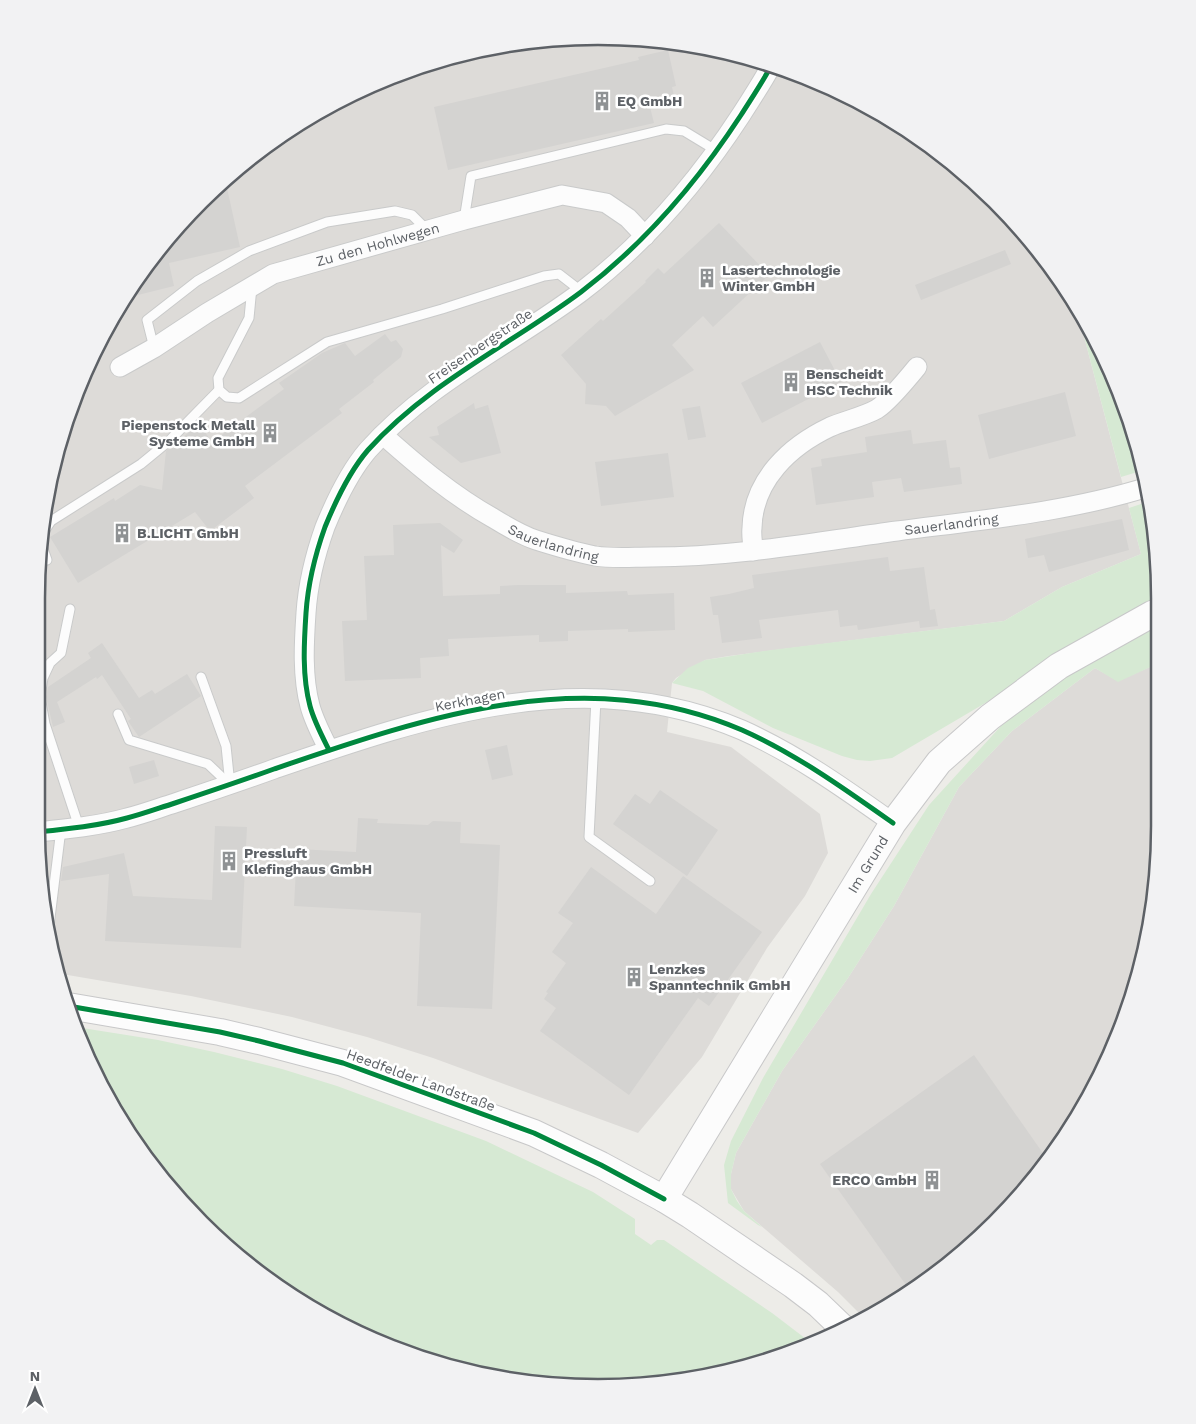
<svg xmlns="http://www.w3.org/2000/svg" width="1196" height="1424" font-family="'Work Sans',sans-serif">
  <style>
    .industrial { fill: #dddbd8 }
    .green { fill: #d6e9d3 }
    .building { fill: #d4d3d1 }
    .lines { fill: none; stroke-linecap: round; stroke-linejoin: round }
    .lane-casing { stroke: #c9caca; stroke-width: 11 }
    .street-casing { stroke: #c9caca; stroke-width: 21 }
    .secondary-casing { stroke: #c8c8c9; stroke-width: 28 }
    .lane { stroke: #fcfcfc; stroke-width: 9 }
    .street { stroke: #fcfcfc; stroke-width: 19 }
    .secondary { stroke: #fcfcfc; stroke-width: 26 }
    .cycleway-casing { stroke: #fff; stroke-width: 8 }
    .cycleway { stroke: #00873e; stroke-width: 5 }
    .labels { text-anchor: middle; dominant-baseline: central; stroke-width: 5; stroke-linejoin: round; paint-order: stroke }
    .poi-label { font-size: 14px; font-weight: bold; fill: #5d6166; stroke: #fff; text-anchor: start }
    .street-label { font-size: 14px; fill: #5d6166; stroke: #fff }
    .rim { fill: none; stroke: #5d6166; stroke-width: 2.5 }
  </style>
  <rect width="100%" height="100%" fill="#edece8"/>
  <!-- industrial -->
  <g class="industrial">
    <polygon points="598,36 708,47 813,79 910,131 995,201 1065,286 1076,306 1141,554 1062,587 1004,621 729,656 705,660 676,678 672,683 667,732 731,747 820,814 828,853 805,896 767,948 702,1057 638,1133 433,1058 367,1037 292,1017 191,996 56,973 36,826 41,525 55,452 94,350 152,256 227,176 317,112 383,79 489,47"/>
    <polygon points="1159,663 1159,863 1130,1006 1085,1107 1020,1197 910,1293 864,1318 838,1292 744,1211 731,1189 731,1174 736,1153 782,1071 848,978 894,906 959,787 1012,731 1095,668 1118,681"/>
  </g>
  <!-- green -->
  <g class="green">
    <polygon points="1076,306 1117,383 1144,470 1121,477"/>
    <polygon points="1144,503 1151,507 1160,598 1086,636 987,702 892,758 870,761 857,760 842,756 773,728 703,691 672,683 688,668 705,660 764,651 1004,621 1062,587 1141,554 1129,508"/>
    <polygon points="1160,624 1159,663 1118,682 1095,668 1012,731 959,787 894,906 848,978 782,1071 736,1153 731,1174 731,1189 737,1201 744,1211 762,1227 758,1225 728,1203 724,1165 731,1141 763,1078 871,894 929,805 1001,726 1066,673"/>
    <polygon points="76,1027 158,1040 214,1052 282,1069 337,1086 486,1141 593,1192 635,1219 635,1234 651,1245 657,1240 664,1240 772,1313 814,1345 671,1383 525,1383 383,1345 286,1293 175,1196 94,1075"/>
  </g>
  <!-- building -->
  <g class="building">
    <polygon points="668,50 676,86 672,87 674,96 665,98 666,103 650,107 654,123 448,170 434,107 639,60 638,57"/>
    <polygon points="225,179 240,247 169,263 174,286 126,298 152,256"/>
    <polygon points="719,223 769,275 713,327 703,316 672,345 694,370 615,416 606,406 585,404 586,384 561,355 601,319 603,321 646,282 645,281 658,268 664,274"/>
    <polygon points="1005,250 1011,264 921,300 915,285"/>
    <polygon points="385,334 391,342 396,340 403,349 401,357 373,380 374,382 339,409 342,413 245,486 254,498 210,531 195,512 78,583 50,537 114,498 115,501 140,485 162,490 166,451 199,424 212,442 284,389 279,383 322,353 345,343 355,356"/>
    <polygon points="820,342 841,382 762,423 741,383"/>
    <polygon points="1065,392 1076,436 989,459 978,415"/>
    <polygon points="474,403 475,409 488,405 501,453 461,463 429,437 439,435 437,427"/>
    <polygon points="700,406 706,437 688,440 682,409"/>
    <polygon points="911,430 913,444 946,440 950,468 960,467 962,484 904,492 901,478 872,482 874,497 816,505 811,468 822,466 821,459 867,452 865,437"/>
    <polygon points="668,453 674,497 601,506 595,462"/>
    <polygon points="1122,519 1129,550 1049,572 1044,555 1028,558 1025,539"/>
    <polygon points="440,523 463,540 454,553 441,545 443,596 500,594 500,586 518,585 566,585 566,593 627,591 628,595 674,593 675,630 628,632 628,629 568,631 568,641 539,642 539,635 448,639 449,656 420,658 421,678 345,681 342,621 367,620 364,556 394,555 393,525"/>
    <polygon points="888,557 890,571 924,567 930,610 935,609 938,626 920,628 919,621 858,630 857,625 840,627 838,610 759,620 762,638 722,643 718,615 713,615 710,597 729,594 754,588 752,575"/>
    <polygon points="102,643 139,698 152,690 155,694 187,674 201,696 139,737 128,721 131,719 102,675 97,679 96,677 57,702 65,722 53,727 46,697 48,687 91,658 88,653"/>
    <polygon points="507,745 513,775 492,780 485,750"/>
    <polygon points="154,760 159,776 134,784 129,767"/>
    <polygon points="660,790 718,830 687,876 613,824 635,794 650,804"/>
    <polygon points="358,818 378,819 377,823 428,825 433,821 461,822 460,843 500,845 492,1009 417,1006 421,913 294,906 297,849 356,852"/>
    <polygon points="215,826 247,827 241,948 105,941 109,874 61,881 63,867 124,853 133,896 212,900"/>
    <polygon points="591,867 656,914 683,876 762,932 709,1006 698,998 629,1095 540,1031 556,1008 544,999 548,993 546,992 566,963 552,952 573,923 558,913"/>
    <polygon points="974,1055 1047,1159 1020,1197 911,1292 820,1164"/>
  </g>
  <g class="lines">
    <defs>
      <g id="lane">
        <polyline points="464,220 471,176 666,129 684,131 717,151"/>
        <polyline points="252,287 249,318 218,378 219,390 227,397 239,398 327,342 442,309 544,276 559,274 581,291"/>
        <polyline points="154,348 147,320 197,281 249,251 327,222 395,211 412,215 428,231"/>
        <polyline points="41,536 51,521 141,464 169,441 219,390"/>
        <polyline points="41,543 47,560"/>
        <polyline points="70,609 61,653 50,663 43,678 40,697 45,724 79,827"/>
        <polyline points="201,677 226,746 230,785"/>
        <polyline points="596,699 589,837 650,881"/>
        <polyline points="118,714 129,740 208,764 229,784"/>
        <polyline points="49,926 61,829"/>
      </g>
      <g id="street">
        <path id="s1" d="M 120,367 L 154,348 L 207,313 L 273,274 L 464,220 L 562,195 L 606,203 L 628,218 L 645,236"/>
        <path id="s2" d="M 383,435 C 418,466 452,495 493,518 C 506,526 521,535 536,540 C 555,546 575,552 595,556 C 614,559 633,557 652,557 C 734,557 816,542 897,531 C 981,520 1068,512 1148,487"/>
        <path d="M 753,551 C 753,543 751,535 752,528 C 753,480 790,446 830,427 C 844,421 865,416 877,409 C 888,402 908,378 917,367"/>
        <path d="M 329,750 C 322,736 314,721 310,706 C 302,676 304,643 306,613 C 308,583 315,555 325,527 C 336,500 349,472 368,450 C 428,383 510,345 581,292 C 644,244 698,181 741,115 C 751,99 762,83 771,66"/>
        <path d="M 37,832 C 67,829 98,826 127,818 C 143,814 159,808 175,803 C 208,792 241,781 274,769 C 426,717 584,662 742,730 C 796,754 845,789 893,823"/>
      </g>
      <g id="secondary">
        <polyline points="68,1006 220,1032 259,1041 343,1063 534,1133 601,1165 664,1199 690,1215 793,1285 818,1304 844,1329"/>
        <path id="s3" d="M 664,1199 L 893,823 L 939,762 L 990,717 L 1059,666 L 1152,614 L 1160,611"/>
      </g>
    </defs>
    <!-- lane casing -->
    <use href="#lane" class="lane-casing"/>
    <!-- street casing -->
    <use href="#street" class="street-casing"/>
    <!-- secondary casing -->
    <use href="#secondary" class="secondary-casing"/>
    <!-- lane -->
    <use href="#lane" class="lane"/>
    <!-- street -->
    <use href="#street" class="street"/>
    <!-- secondary -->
    <use href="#secondary" class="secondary"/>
    <defs>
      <g id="cycleway">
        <path d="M 329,750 C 322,736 314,721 310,706 C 302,676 304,643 306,613 C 308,583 315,555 325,527 C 336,500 349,472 368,450 C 428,383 510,345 581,292 C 644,244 698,181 741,115 C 751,99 762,83 771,66"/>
        <path d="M 37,832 C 67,829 98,826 127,818 C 143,814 159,808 175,803 C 208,792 241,781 274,769 C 426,717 584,662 742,730 C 796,754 845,789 893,823"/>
        <polyline points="68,1006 220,1032 259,1041 343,1063 534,1133 601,1165 664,1199"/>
      </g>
    </defs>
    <!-- cycleway casing -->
    <use href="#cycleway" class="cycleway-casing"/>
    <!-- cycleway -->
    <use href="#cycleway" class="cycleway"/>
  </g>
  <!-- icons -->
  <defs>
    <symbol id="building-bare" viewBox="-9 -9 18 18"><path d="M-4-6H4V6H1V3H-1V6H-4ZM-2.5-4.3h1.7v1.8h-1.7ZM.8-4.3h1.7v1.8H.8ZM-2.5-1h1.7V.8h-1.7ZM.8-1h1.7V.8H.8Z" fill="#8f9294" stroke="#fff" stroke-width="2.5" paint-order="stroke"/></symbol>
  </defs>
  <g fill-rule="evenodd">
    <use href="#building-bare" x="588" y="87" width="28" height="28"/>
    <use href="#building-bare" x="693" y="264" width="28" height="28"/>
    <use href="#building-bare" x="777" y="368" width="28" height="28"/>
    <use href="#building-bare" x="256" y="419" width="28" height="28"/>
    <use href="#building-bare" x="108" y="519" width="28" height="28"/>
    <use href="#building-bare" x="215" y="847" width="28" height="28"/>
    <use href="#building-bare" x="620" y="963" width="28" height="28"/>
    <use href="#building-bare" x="918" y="1166" width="28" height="28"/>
  </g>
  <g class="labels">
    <!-- poi labels -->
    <g class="poi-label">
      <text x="617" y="101">EQ GmbH</text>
      <text x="722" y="270">Lasertechnologie<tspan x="722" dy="16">Winter GmbH</tspan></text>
      <text x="806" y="374">Benscheidt<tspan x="806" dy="16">HSC Technik</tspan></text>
      <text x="255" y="425" text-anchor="end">Piepenstock Metall<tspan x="255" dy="16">Systeme GmbH</tspan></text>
      <text x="137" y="533">B.LICHT GmbH</text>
      <text x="244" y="853">Pressluft<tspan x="244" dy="16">Klefinghaus GmbH</tspan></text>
      <text x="649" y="969">Lenzkes<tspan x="649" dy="16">Spanntechnik GmbH</tspan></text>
      <text x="917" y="1180" text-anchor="end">ERCO GmbH</text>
    </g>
    <!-- street labels -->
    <g class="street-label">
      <text stroke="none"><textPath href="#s1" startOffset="288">Zu den Hohlwegen</textPath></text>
      <text transform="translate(480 346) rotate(-34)">Freisenbergstraße</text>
      <text stroke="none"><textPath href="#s2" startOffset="606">Sauerlandring</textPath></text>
      <text stroke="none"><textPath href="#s2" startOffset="204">Sauerlandring</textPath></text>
      <text transform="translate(470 700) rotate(-11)">Kerkhagen</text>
      <text stroke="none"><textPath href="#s3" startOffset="392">Im Grund</textPath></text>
      <text transform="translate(421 1080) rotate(20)">Heedfelder Landstraße</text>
    </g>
  </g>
  <!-- crop -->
  <path d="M0 0H1196V1424H0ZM598 45H598A553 553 0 0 1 1151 598V826A553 553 0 0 1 598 1379H598A553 553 0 0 1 45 826V598A553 553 0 0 1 598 45Z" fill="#f2f2f3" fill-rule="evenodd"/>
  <path class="rim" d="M598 45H598A553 553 0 0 1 1151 598V826A553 553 0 0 1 598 1379H598A553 553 0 0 1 45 826V598A553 553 0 0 1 598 45Z"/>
  <!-- north arrow -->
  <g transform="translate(35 1389)" stroke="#ffffff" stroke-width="4" paint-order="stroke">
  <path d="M0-4L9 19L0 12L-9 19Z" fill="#5d6166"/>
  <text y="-8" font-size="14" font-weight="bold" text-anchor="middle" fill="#5d6166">N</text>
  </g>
</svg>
